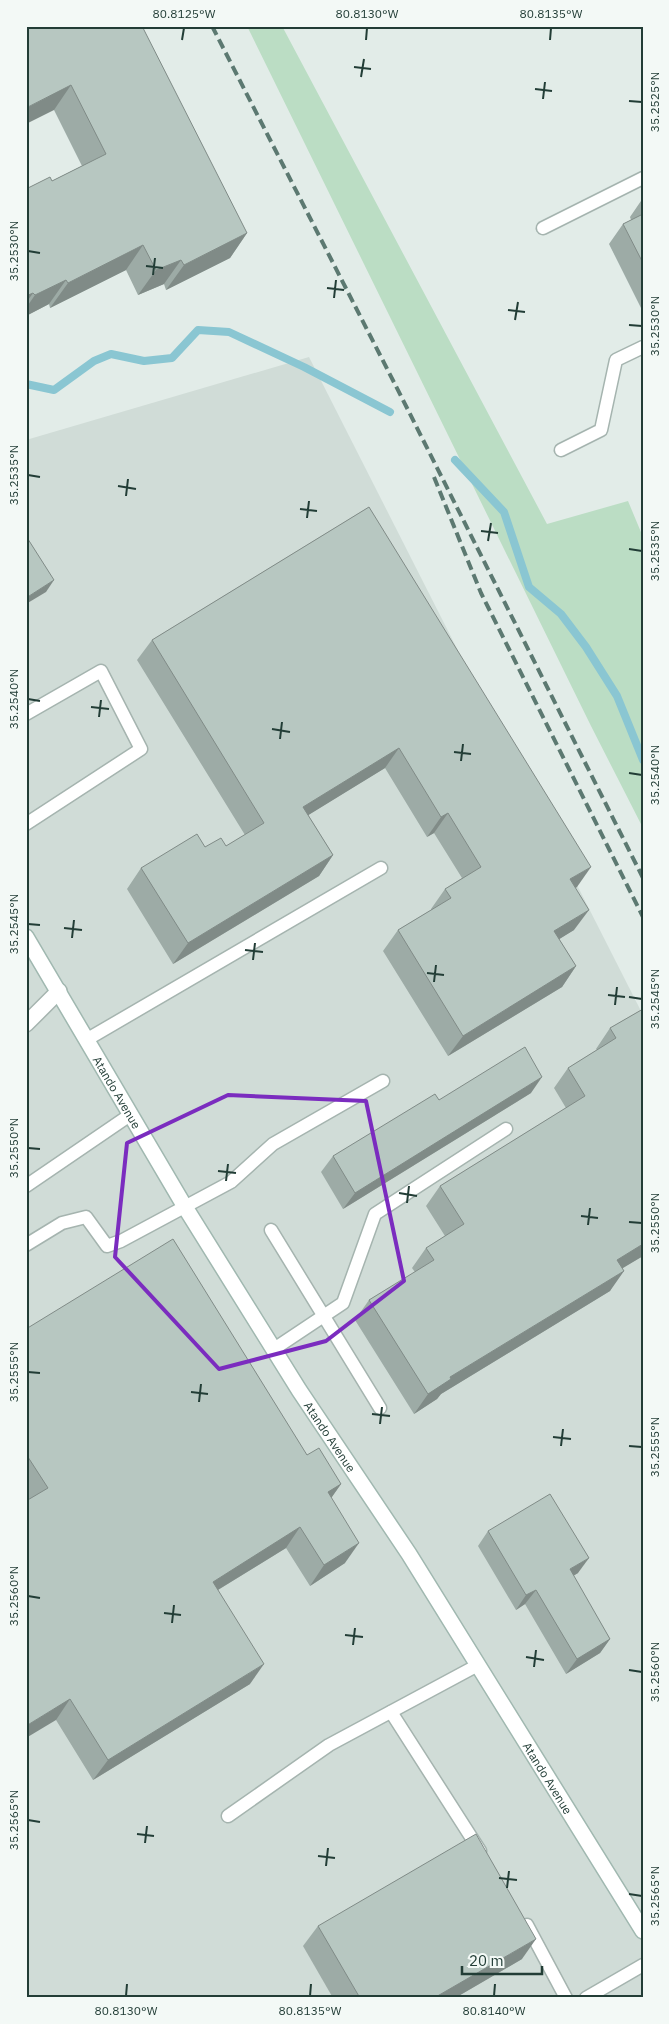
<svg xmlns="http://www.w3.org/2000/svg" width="669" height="2024" font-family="'IBM Plex Sans',sans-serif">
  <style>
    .built { fill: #d0dcd7 }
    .green { fill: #bbddc4 }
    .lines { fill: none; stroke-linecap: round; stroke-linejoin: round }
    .stream { stroke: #8ac6d2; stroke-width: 8 }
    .lane-casing { stroke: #a5b4af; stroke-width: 15 }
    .street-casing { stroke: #a5b4af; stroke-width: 18 }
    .secondary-casing { stroke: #a0b8b0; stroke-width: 18 }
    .lane { stroke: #fff; stroke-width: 12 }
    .street { stroke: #fff; stroke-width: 15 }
    .secondary { stroke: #fff; stroke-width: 15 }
    .rail { stroke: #5c7971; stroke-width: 4; stroke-dasharray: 10 5; stroke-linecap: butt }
    .wall { fill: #9daba6 }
    .shaded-wall { fill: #808b87 }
    .building { fill: #b7c7c1; stroke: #808b87 }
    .marked { fill: none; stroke: #7b2cbf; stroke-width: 4; stroke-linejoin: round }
    .ticks { fill: none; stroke: #223d36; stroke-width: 2 }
    .labels { text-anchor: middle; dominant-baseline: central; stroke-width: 4.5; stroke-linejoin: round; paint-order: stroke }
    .street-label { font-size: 12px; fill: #223d36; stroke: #f3f9f6 }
    .neatline { fill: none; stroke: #223d36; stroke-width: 2 }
    .ticks-label { font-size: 12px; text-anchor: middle; fill: #223d36 }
  </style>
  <rect width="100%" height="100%" fill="#e2ece8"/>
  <!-- built -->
  <polygon class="built" points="309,357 643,1015 643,1998 26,1998 26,440"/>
  <!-- green -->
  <polygon class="green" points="247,26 282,26 547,524 628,501 643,537 643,828 591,726"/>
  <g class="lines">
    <!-- stream -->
    <g class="stream">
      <polyline points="26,384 54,390 94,361 111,354 144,361 172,358 198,330 229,332 304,367 390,412"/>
      <polyline points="455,460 504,512 529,587 561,614 586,647 617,696 643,760"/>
    </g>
    <defs>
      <g id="lane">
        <polyline points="543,228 643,178"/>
        <polyline points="561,450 601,430 616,360 643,347"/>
        <polyline points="26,714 101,671 141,749 26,824"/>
        <polyline points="86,1040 381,868"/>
        <polyline points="26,1186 130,1115"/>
        <polyline points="271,1230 380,1408"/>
        <polyline points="26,1245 62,1223 86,1217 107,1246 121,1241 231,1182 273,1144 383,1081"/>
        <polyline points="274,1349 343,1303 375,1214 506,1129"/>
        <polyline points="391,1712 480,1851"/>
        <polyline points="228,1816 329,1745 478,1665"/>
        <polyline points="527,1925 566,1998"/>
        <polyline points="586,1998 643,1965"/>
      </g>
      <polyline id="street" points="26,1024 59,991"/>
      <g id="secondary">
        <path id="s1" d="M 26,937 L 185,1207 L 299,1390 L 409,1554 L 643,1931"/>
      </g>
    </defs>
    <!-- lane casing -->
    <use href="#lane" class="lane-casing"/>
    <!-- street casing -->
    <use href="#street" class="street-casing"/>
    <!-- secondary casing -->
    <use href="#secondary" class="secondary-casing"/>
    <!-- lane -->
    <use href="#lane" class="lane"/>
    <!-- street -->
    <use href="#street" class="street"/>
    <!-- secondary -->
    <use href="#secondary" class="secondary"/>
    <!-- rail -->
    <g class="rail">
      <polyline points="212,26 402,398 643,878"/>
      <polyline points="434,477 481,593 643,917"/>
    </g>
  </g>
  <!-- wall -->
  <g class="wall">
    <polygon points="26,26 247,233 230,258 166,290 164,284 138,295 126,270 50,308 49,304 26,316 26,189 52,181 82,166 54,110"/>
    <polygon points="643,198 643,310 642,310 609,244 623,224 631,220 630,217"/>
    <polygon points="369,507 577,887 575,888 574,930 559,939 576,966 562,987 448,1056 383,951 398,930 431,910 431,909 445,889 462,878 434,833 427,837 385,768 308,815 333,855 319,876 173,964 127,889 141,868 205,847 226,846 245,835 137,660 152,640"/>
    <polygon points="643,1009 643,1256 622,1268 610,1291 441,1394 437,1399 414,1414 355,1320 369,1300 415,1272 412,1268 426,1248 445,1236 426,1206 440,1186 566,1108 554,1088 568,1068 597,1050 596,1049 610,1028"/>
    <polygon points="531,1093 343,1209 321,1172 333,1156 439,1100"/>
    <polygon points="26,1329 307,1455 341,1484 331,1498 345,1563 310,1586 286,1548 218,1590 250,1684 93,1780 56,1720 28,1500 26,1497"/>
    <polygon points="488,1531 578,1573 573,1576 610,1639 600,1653 566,1674 525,1604 516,1610 478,1546"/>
    <polygon points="318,1926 522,1959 455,1998 333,1998 303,1946"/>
  </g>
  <!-- shaded-wall -->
  <g class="shaded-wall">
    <polygon points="71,85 54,110 26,124 26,108"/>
    <polygon points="247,233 230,258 166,290 184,265"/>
    <polygon points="143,245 126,270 50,308 68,283"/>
    <polygon points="181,260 164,284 138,295 156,270"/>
    <polygon points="66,280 49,304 26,316 26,308 35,295"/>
    <polygon points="33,293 26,303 26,296"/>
    <polygon points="54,580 46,592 26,604 26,598"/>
    <polygon points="399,748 385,768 289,827 303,807"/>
    <polygon points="448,813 434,833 427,837 441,817"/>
    <polygon points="333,855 319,876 173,964 188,943"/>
    <polygon points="591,867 577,887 555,900 570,879"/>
    <polygon points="589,910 574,930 540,951 554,931"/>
    <polygon points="576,966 562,987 448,1056 463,1036"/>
    <polygon points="542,1077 531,1093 343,1209 355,1193"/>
    <polygon points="643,1244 643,1256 603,1280 617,1260"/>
    <polygon points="624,1271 610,1291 441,1394 437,1399 414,1414 428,1394 450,1377"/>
    <polygon points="341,1484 327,1504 328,1492"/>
    <polygon points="300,1527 286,1548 198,1602 213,1582"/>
    <polygon points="359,1543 345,1563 310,1586 324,1565"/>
    <polygon points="589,1558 578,1573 559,1584 570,1569"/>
    <polygon points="536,1590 525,1604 516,1610 526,1595"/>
    <polygon points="610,1639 600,1653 566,1674 577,1659"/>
    <polygon points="264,1664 250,1684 93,1780 108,1760"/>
    <polygon points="70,1699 56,1720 26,1738 26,1726"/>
    <polygon points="536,1939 522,1959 455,1998 434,1998"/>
  </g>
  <!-- building -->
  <g class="building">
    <polygon points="26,26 142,26 247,233 184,265 181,260 156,270 143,245 68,283 66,280 35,295 33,293 26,296 26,189 50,177 52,181 106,154 71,85 26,108"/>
    <polygon points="643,214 643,263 623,224"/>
    <polygon points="369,507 591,867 570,879 589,910 554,931 576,966 463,1036 398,930 451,898 445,889 481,867 448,813 441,817 399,748 303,807 333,855 188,943 141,868 197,834 205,847 221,838 226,846 264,823 152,640"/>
    <polygon points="26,536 54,580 26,598"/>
    <polygon points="643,1009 643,1244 617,1260 624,1271 450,1377 451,1379 428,1394 369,1300 434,1260 426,1248 464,1224 440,1186 585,1096 568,1068 616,1038 610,1028"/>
    <polygon points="525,1047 542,1077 355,1193 333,1156 435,1094 439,1100"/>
    <polygon points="173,1239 307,1455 319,1448 341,1484 328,1492 359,1543 324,1565 300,1527 213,1582 264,1664 108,1760 70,1699 26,1726 26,1501 48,1488 26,1454 26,1329"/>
    <polygon points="550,1494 589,1558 570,1569 610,1639 577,1659 536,1590 526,1595 488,1531"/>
    <polygon points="476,1834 536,1939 434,1998 360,1998 318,1926"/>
  </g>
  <!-- marked area -->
  <path class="marked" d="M 228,1095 L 366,1101 L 404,1281 L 326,1341 L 219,1369 L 115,1257 L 127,1143 Z"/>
  <!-- ticks -->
  <path class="ticks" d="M 182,40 L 184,28M 366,40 L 367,28M 550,40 L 551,28M 354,67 L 371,69M 361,77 L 364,59M 535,89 L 552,91M 543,99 L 545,82M 629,101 L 642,102M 28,251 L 40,253M 146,266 L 163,268M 153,275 L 155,258M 327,288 L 344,290M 334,298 L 336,280M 508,310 L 525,312M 515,320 L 518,302M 629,325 L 642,326M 28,475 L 40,477M 118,486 L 136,489M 126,496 L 128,479M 300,509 L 317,511M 307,518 L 309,501M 481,531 L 498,533M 488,541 L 491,523M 629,549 L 642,551M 28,699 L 40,701M 91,707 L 109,709M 99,717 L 101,700M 272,729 L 290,732M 280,739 L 282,722M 454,752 L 471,754M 461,761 L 463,744M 629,773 L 642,775M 28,924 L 40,925M 64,928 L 82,930M 72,938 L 74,920M 245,950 L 263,952M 253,960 L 255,943M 427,973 L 444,975M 434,982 L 436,965M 608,995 L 625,997M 629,997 L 642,999M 615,1005 L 617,987M 28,1148 L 40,1149M 218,1171 L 236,1173M 226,1181 L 228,1164M 399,1193 L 417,1196M 407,1203 L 409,1186M 581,1216 L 598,1218M 629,1222 L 642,1223M 588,1225 L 590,1208M 28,1372 L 40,1373M 191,1392 L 208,1394M 199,1402 L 201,1384M 372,1414 L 390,1416M 380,1424 L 382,1407M 553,1437 L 571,1439M 561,1446 L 563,1429M 629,1446 L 642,1447M 28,1596 L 40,1598M 164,1613 L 181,1615M 172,1623 L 174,1605M 345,1635 L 363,1637M 353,1645 L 355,1628M 526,1657 L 544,1660M 534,1667 L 536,1650M 629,1670 L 642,1672M 28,1820 L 40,1822M 137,1834 L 154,1836M 145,1843 L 147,1826M 318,1856 L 335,1858M 326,1866 L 328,1848M 499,1878 L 517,1880M 507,1888 L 509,1871M 629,1894 L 642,1896M 126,1996 L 127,1984M 310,1996 L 311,1984M 494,1996 L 495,1984"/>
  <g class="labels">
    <!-- street labels -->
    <g class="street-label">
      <text stroke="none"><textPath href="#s1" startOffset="180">Atando Avenue</textPath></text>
      <text stroke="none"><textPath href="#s1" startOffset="585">Atando Avenue</textPath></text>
      <text stroke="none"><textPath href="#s1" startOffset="990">Atando Avenue</textPath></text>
    </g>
  </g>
  <!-- border -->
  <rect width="669" height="2024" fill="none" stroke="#f3f9f6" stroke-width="55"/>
  <!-- scale -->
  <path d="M462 1966v8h80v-8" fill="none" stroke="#223d36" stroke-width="2.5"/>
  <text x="469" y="1966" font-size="15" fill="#223d36" stroke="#f3f9f6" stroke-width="4" paint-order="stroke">20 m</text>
  <rect x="28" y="28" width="614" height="1968" class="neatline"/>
  <g class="ticks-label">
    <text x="184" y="18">80.8125°W</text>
    <text x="367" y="18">80.8130°W</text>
    <text x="551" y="18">80.8135°W</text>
    <text transform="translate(655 102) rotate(-90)" y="4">35.2525°N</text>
    <text transform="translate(14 251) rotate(-90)" y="4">35.2530°N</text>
    <text transform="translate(655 326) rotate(-90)" y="4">35.2530°N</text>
    <text transform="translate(14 475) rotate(-90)" y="4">35.2535°N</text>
    <text transform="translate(655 551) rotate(-90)" y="4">35.2535°N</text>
    <text transform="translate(14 699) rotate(-90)" y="4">35.2540°N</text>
    <text transform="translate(655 775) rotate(-90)" y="4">35.2540°N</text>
    <text transform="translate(14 924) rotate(-90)" y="4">35.2545°N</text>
    <text transform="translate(655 999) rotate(-90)" y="4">35.2545°N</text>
    <text transform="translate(14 1148) rotate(-90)" y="4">35.2550°N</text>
    <text transform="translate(655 1223) rotate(-90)" y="4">35.2550°N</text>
    <text transform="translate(14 1372) rotate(-90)" y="4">35.2555°N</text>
    <text transform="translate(655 1447) rotate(-90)" y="4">35.2555°N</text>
    <text transform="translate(14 1596) rotate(-90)" y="4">35.2560°N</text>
    <text transform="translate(655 1672) rotate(-90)" y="4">35.2560°N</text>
    <text transform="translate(14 1820) rotate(-90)" y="4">35.2565°N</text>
    <text transform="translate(655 1896) rotate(-90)" y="4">35.2565°N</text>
    <text x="126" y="2015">80.8130°W</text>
    <text x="310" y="2015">80.8135°W</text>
    <text x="494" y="2015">80.8140°W</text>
  </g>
</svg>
